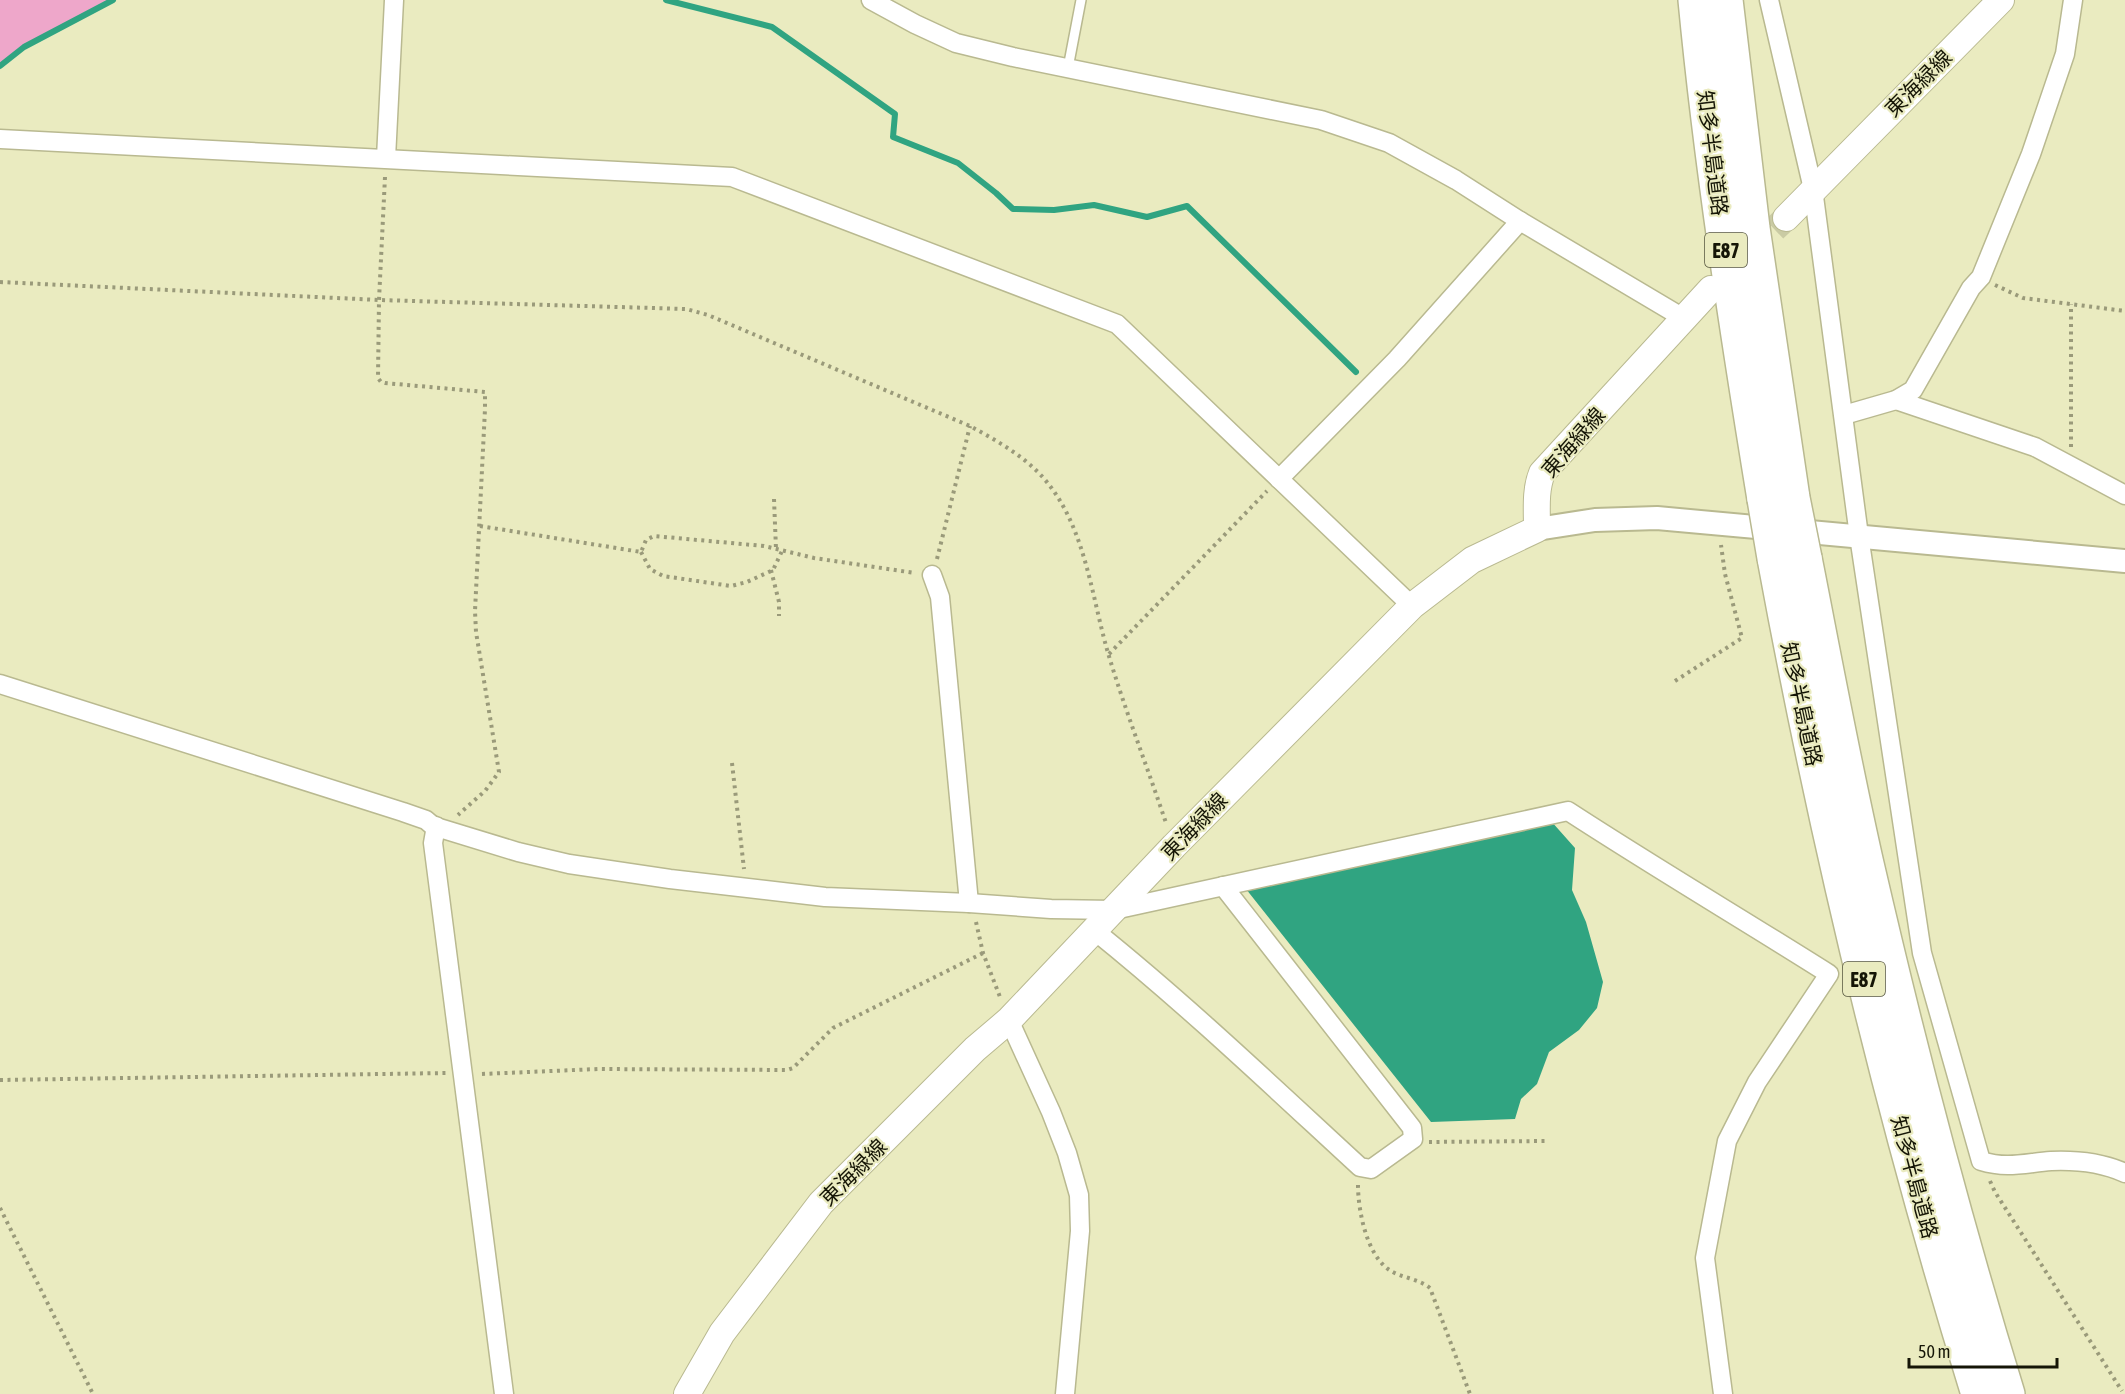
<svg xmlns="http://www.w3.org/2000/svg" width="2125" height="1394" font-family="'Asap Condensed','Noto Sans JP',sans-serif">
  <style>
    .green { fill: #eea7ca }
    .water { fill: #30a481 }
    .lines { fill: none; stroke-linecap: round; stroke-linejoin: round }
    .stream { stroke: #30a481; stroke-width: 6 }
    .secondary-tunnel { stroke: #cacba4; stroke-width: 26; stroke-dasharray: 26 13; stroke-linecap: butt }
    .service-casing { stroke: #b9b990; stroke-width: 12 }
    .minor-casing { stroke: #b9b990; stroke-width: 21 }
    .tertiary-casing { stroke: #b9b990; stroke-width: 26 }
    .secondary-casing { stroke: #b9b990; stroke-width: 28 }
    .motorway-casing { stroke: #b9b990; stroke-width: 36 }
    .path { stroke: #9a9a7a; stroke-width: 4; stroke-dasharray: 3 4.5; stroke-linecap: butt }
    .service { stroke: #fff; stroke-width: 9 }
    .minor { stroke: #fff; stroke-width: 18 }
    .tertiary { stroke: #fff; stroke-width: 22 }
    .secondary { stroke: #fff; stroke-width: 26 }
    .motorway { stroke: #fff; stroke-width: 33 }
    .motorway-bridge-casing { stroke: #b9b990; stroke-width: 36; stroke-linecap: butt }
    .motorway-bridge { stroke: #fff; stroke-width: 33 }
    .labels { text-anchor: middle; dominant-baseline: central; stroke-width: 4.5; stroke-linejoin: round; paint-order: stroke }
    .shield { fill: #eaebc0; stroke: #55553e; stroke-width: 1.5 }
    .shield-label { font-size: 20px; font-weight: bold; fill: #151506 }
    .street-label { font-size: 21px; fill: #151506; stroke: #eaebc0 }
  </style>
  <rect width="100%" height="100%" fill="#eaebc0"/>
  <!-- green -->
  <polygon class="green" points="0,0 110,0 0,63"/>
  <!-- water -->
  <polygon class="water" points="1551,821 1575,848 1572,890 1586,922 1603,982 1597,1008 1579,1030 1549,1052 1537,1084 1521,1099 1515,1119 1431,1122 1246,889"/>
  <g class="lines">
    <!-- stream -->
    <g class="stream">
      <polyline points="666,0 772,27 895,114 893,137 958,163 996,193 1013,209 1054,210 1094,205 1147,217 1187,206 1356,372"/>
      <polyline points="0,66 24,47 113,0"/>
    </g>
    <!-- secondary-tunnel -->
    <polyline class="secondary-tunnel" points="1746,256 1786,218"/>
    <defs>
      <polyline id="service" points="1068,68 1081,0"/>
      <g id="minor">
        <polyline points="871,0 915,24 956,43 1013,57 1321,120 1389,143 1456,180 1520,221 1685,319"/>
        <path d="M 1769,0 L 1813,189 L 1859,536 L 1922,953 L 1981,1161 C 2007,1169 2025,1163 2051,1161 C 2075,1160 2103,1163 2125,1173"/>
        <polyline points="0,139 732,177 1117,324 1412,606"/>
        <polyline points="386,158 394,0"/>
        <polyline points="1896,400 2035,447 2125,495"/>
        <polyline points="1844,415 1896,400 1913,390 1971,288 1981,277 2031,154 2065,54 2073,0"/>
        <polyline points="1279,479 1397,359 1520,221"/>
        <polyline points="932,575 940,597 969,903"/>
        <path d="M 0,684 L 403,812 L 426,820 L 433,826 L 518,852 L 569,864 L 670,879 L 825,897 L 969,903 L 1051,909 L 1114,910 L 1568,811 C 1654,867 1742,919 1829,974 L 1757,1082 L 1727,1141 L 1705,1258 L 1723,1394"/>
        <polyline points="436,826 433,843 504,1394"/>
        <path d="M 1095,931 C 1187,1005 1273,1087 1360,1167 L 1371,1169 L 1413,1139 L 1412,1128 L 1223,886"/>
        <polyline points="1009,1020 1051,1112 1067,1153 1079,1195 1080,1231 1065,1394"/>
      </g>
      <polyline id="tertiary" points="1537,529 1595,520 1657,518 2125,561"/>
      <g id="secondary">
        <polyline points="1786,218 2001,0"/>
        <path d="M 687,1394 L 722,1333 L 821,1203 L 975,1049 L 1009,1020 L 1174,846 L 1412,606 L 1472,560 L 1537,529 C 1537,510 1535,490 1542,473 L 1711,289"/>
      </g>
      <g id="motorway">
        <path d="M 1695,0 C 1711,167 1737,334 1764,499"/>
        <polyline points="1726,0 1753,228 1793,498"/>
        <path d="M 1774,558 C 1826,840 1893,1120 1978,1394"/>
        <path d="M 1805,558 C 1825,660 1844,763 1867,864 C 1908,1042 1954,1219 2008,1394"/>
      </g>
    </defs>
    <!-- service casing -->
    <use href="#service" class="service-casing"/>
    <!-- minor casing -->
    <use href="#minor" class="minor-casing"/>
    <!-- tertiary casing -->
    <use href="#tertiary" class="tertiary-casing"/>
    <!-- secondary casing -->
    <use href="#secondary" class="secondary-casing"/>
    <!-- motorway casing -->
    <use href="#motorway" class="motorway-casing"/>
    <!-- path -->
    <g class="path">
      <polyline points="385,177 379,300 378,378 381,382 385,383 485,392 485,409 475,611 476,632 499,772 485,791 458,815"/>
      <path d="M 0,282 L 379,300 L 686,309 L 708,315 L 970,426 C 999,442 1030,459 1050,486 C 1086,533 1092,598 1108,653 C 1125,710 1147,766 1166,823"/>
      <polyline points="1995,285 2023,298 2125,311"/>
      <polyline points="2071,447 2071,304"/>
      <polyline points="774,499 776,549"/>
      <polyline points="480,526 641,552 646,540 654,536 764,546 814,558 915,573"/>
      <polyline points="641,552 650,569 663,576 731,586 747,582 773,570 782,551"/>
      <polyline points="937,559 970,426"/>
      <polyline points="771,570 779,602 779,616"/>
      <polyline points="1109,654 1267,491"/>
      <polyline points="1675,681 1742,638 1725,574 1721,545"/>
      <polyline points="732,763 744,869"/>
      <polyline points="976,922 983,953 1000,997"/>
      <polyline points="482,1074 598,1069 787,1070 793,1068 833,1028 983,953"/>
      <polyline points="0,1080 446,1073"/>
      <polyline points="1429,1142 1547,1141"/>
      <polyline points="1990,1181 1995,1192 2122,1391"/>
      <path d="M 1358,1185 C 1358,1211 1367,1257 1391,1271 C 1403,1278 1419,1279 1430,1288 L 1470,1394"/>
      <polyline points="0,1208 93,1394"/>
    </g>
    <!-- service -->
    <use href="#service" class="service"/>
    <!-- minor -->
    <use href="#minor" class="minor"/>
    <!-- tertiary -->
    <use href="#tertiary" class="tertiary"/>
    <!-- secondary -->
    <use href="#secondary" class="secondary"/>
    <!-- motorway -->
    <use href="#motorway" class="motorway"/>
    <defs>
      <g id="motorway-bridge">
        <polyline points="1793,498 1805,558"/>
        <polyline points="1764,499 1774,558"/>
      </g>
    </defs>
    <!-- motorway-bridge casing -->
    <use href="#motorway-bridge" class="motorway-bridge-casing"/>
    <!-- motorway-bridge -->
    <use href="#motorway-bridge" class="motorway-bridge"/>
  </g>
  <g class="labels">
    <!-- shield labels -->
    <g class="shield">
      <rect x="1705" y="233" width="42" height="34" rx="4.5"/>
      <rect x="1843" y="962" width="42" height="34" rx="4.5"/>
    </g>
    <g class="shield-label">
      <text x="1726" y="250">E87</text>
      <text x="1864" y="979">E87</text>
    </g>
    <!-- street labels -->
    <g class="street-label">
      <text transform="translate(1918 83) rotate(-45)">東海緑線</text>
      <text transform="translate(1713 153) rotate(83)">知多半島道路</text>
      <text transform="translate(1573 442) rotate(-49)">東海緑線</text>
      <text transform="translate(1802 704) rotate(78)">知多半島道路</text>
      <text transform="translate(1194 826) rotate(-46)">東海緑線</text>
      <text transform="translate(853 1172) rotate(-45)">東海緑線</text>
      <text transform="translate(1915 1177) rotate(75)">知多半島道路</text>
    </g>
  </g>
  <!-- scale -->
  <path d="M1909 1358v9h148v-9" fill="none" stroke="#151506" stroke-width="3"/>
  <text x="1918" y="1358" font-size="18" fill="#151506" stroke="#eaebc0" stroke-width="4.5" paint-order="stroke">50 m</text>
</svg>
